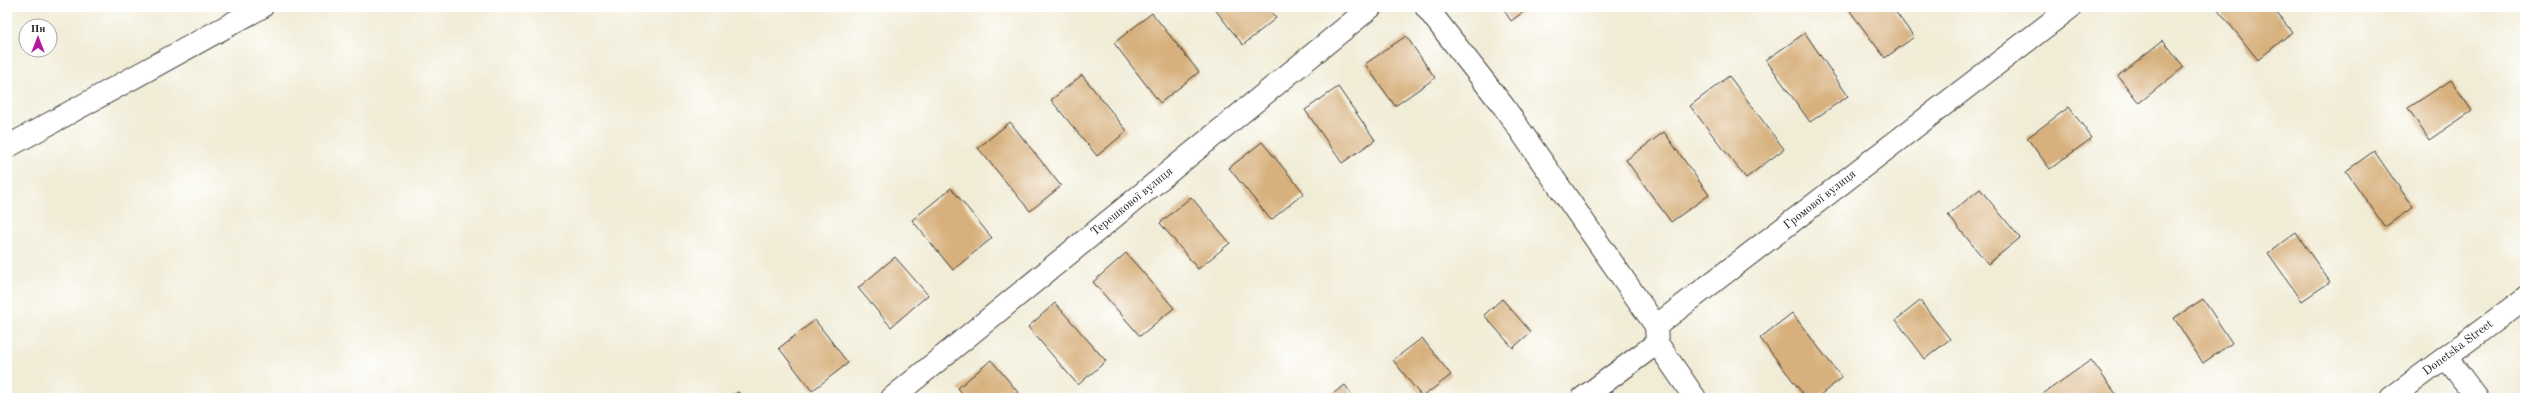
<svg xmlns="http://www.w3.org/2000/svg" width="2532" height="405" font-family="'Old Standard TT',serif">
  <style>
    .building { fill: #d7b07d }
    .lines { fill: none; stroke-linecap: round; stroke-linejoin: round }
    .minor-casing { stroke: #3c3b38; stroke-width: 24 }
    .tertiary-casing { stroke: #3c3b38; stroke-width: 24 }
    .minor { stroke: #fff; stroke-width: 22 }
    .tertiary { stroke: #fff; stroke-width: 22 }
    .labels { text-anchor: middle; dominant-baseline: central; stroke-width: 3; stroke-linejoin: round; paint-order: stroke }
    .street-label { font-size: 12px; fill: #1c1c1c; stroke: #fff }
  </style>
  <rect width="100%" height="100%" fill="#fff"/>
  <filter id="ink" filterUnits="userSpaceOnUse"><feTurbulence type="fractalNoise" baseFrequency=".025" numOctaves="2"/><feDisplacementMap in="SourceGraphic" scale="8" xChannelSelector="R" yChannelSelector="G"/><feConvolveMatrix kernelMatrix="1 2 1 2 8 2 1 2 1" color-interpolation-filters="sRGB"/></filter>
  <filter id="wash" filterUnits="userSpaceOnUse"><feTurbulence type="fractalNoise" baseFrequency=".012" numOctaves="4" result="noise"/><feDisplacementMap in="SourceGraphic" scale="16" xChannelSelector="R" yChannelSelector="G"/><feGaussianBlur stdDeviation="0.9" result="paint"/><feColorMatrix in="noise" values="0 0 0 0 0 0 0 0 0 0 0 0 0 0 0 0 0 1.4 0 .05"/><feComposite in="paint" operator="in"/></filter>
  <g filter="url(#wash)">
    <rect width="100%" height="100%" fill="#f1ecd6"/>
    <g id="blocks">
      <!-- building -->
      <g class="building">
        <polygon points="1213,7 1267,7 1276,18 1243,45"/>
        <polygon points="1502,7 1530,7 1511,21"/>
        <polygon points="1847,7 1892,7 1914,37 1885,58"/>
        <polygon points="2216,7 2272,7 2292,32 2258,60"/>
        <polygon points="1152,13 1199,72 1160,103 1114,43"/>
        <polygon points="1805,33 1848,96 1810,122 1766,60"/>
        <polygon points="1406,36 1435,78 1395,106 1365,64"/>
        <polygon points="2163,40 2184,67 2139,103 2118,76"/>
        <polygon points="1082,75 1127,131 1097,156 1051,100"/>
        <polygon points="1729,76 1784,149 1746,178 1690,106"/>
        <polygon points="2451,80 2472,111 2429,140 2408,108"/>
        <polygon points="1338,87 1375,140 1342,163 1305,110"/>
        <polygon points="2069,107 2092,138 2050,169 2027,138"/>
        <polygon points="1010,122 1061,186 1030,211 978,148"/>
        <polygon points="1664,132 1709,195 1671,222 1626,160"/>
        <polygon points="1262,142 1304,193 1271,220 1229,168"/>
        <polygon points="2374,151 2413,207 2385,227 2346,171"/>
        <polygon points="951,188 992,238 953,270 912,220"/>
        <polygon points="1980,189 2020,238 1988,264 1948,215"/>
        <polygon points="1191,197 1230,243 1198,269 1160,223"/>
        <polygon points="2296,233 2330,282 2302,301 2268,253"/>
        <polygon points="1126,253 1174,308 1140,336 1093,282"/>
        <polygon points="895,257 928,295 891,327 858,288"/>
        <polygon points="1502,299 1531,332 1513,348 1484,315"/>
        <polygon points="2203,299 2232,343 2203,363 2174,318"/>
        <polygon points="1920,301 1950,339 1925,359 1896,320"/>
        <polygon points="1055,303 1106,361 1078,385 1028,327"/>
        <polygon points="1792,313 1842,378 1816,398 1806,398 1760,338"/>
        <polygon points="815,320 848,363 812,391 779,348"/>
        <polygon points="1422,338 1451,375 1422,397 1393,360"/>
        <polygon points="991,360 1023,398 966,398 958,388"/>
        <polygon points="2091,360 2119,398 2042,398 2040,396"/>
        <polygon points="1345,385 1354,398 1327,398"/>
        <polygon points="738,392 743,398 730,398"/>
      </g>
    </g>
  </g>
  <g filter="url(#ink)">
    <use href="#blocks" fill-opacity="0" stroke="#3c3b38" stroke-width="1"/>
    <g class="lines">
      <defs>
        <g id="minor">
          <polyline points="1426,7 1504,107 1656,326"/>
          <polyline points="1657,343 1695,398"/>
          <polyline points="2446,357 2477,398"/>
          <polyline points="892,398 1371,7"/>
          <polyline points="1583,398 1657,343 1656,326 2071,7"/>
          <polyline points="2391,398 2525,298"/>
        </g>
        <polyline id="tertiary" points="7,147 262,7"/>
      </defs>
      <!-- minor casing -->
      <use href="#minor" class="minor-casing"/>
      <!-- tertiary casing -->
      <use href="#tertiary" class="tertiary-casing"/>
      <!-- minor -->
      <use href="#minor" class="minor"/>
      <!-- tertiary -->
      <use href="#tertiary" class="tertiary"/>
    </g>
  </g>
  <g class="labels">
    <!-- street labels -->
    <g class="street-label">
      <text transform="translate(1820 200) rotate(-38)">Громової вулиця</text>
      <text transform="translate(1132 202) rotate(-39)">Терешкової вулиця</text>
      <text transform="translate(2458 348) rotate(-37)">Donetska Street</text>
    </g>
  </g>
  <!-- margin -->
  <rect width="2532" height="405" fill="none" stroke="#fff" stroke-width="24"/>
  <!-- north arrow -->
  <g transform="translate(38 38)"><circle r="19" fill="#ffffff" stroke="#a4a4a4"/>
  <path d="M0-3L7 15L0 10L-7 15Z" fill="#b5179e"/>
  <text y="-6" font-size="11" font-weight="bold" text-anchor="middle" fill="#1c1c1c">Пн</text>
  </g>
</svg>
